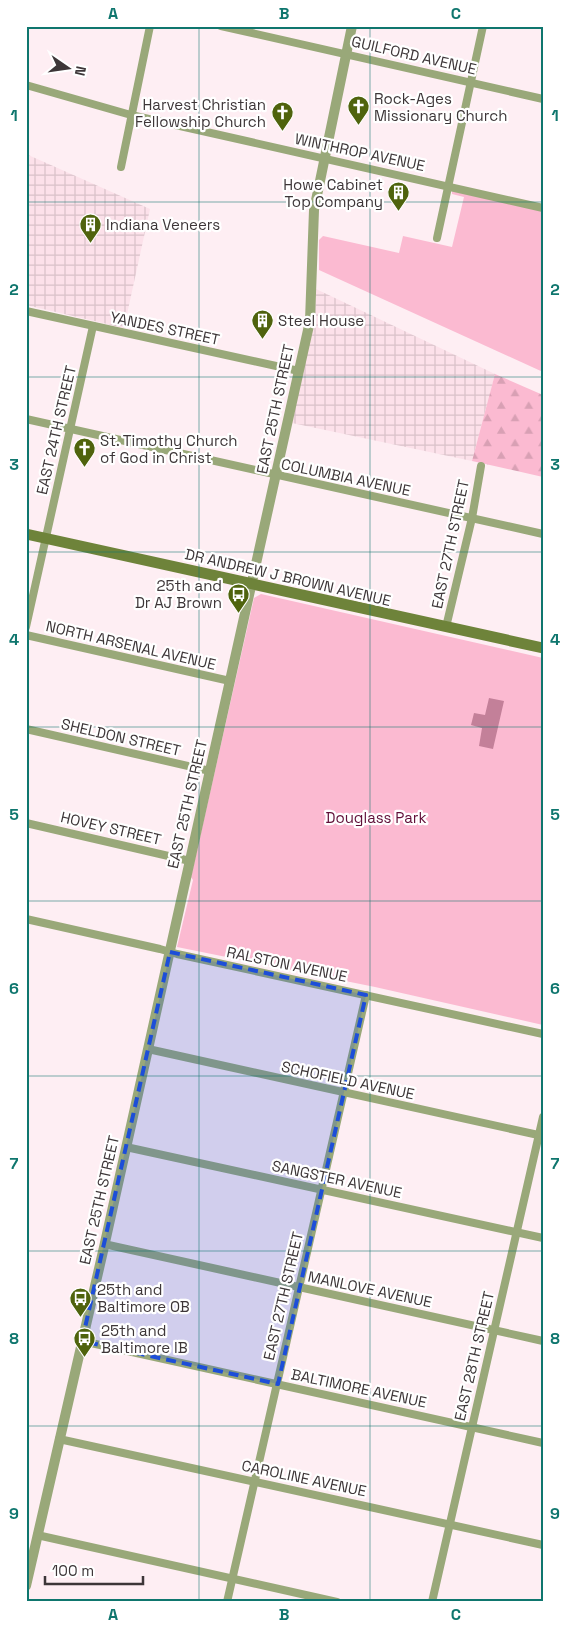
<svg xmlns="http://www.w3.org/2000/svg" width="569" height="1628" font-family="'Space Grotesk',sans-serif">
  <style>
    .industrial { fill: url(#industrial-grid) }
    .green { fill: #fbbad1 }
    .forest { fill: url(#forest-firs) }
    .water { fill: #c38099 }
    .lines { fill: none; stroke-linecap: round; stroke-linejoin: round }
    .minor { stroke: #99a879; stroke-width: 8 }
    .tertiary { stroke: #99a879; stroke-width: 10 }
    .secondary { stroke: #6e833a; stroke-width: 11 }
    .marked { fill: #1d4ed8; fill-opacity: 0.2; stroke: #1d4ed8; stroke-width: 4; stroke-dasharray: 10 6; stroke-linejoin: round }
    .grid { fill: none; stroke: #0f766e; stroke-width: 1; stroke-opacity: 0.55 }
    .labels { text-anchor: middle; dominant-baseline: central; stroke-width: 4.5; stroke-linejoin: round; paint-order: stroke }
    .street-label { font-size: 15px; fill: #3d3638; stroke: #fff }
    .poi-label { font-size: 15px; fill: #3d3638; stroke: #fff; text-anchor: start }
    .park-label { font-size: 15px; fill: #600f38; stroke: #fff }
    .neatline { fill: none; stroke: #0f766e; stroke-width: 2 }
    .grid-label { font-size: 16px; text-anchor: middle; font-weight: bold; fill: #0f766e }
  </style>
  <defs>
    <pattern id="industrial-grid" width="8" height="8" patternUnits="userSpaceOnUse" patternTransform="scale(1.25)"><rect width="8" height="8" fill="#fce1ea"/><path d="M0 4h8M4 0v8" fill="none" stroke="#d9c2c9"/></pattern>
    <pattern id="forest-firs" width="22" height="20" patternUnits="userSpaceOnUse" patternTransform="scale(1.25)"><rect width="22" height="20" fill="#fbbad1"/><path d="M5 1l3.5 6h-7zM16 11l3.5 6h-7z" fill="#d8a0b4"/></pattern>
  </defs>
  <rect width="100%" height="100%" fill="#feeef3"/>
  <!-- industrial -->
  <g class="industrial">
    <polygon points="26,154 150,209 124,328 26,305"/>
    <polygon points="316,289 495,374 472,461 292,423 315,315"/>
  </g>
  <!-- green -->
  <g class="green">
    <polygon points="452,191 543,211 543,372 319,270 319,240 323,236 399,253 403,236 452,247 464,197 452,194"/>
    <polygon points="261,594 543,658 543,1025 375,987 177,947 193,880 191,877 254,598"/>
  </g>
  <!-- forest -->
  <polygon class="forest" points="495,374 543,395 543,477 472,461"/>
  <!-- water -->
  <polygon class="water" points="489,698 504,701 493,749 479,746 482,728 471,725 474,713 485,715"/>
  <g class="lines">
    <!-- minor -->
    <g class="minor">
      <polyline points="221,26 543,99"/>
      <polyline points="26,85 131,115 543,208"/>
      <polyline points="121,167 150,26"/>
      <polyline points="437,238 483,26"/>
      <polyline points="26,311 299,371"/>
      <polyline points="26,419 543,534"/>
      <polyline points="26,627 93,326"/>
      <polyline points="446,627 472,518 481,466"/>
      <polyline points="26,635 230,681"/>
      <polyline points="26,729 210,771"/>
      <polyline points="26,823 190,861"/>
      <polyline points="26,919 160,949 177,954 543,1034"/>
      <polyline points="148,1049 543,1136"/>
      <polyline points="126,1147 543,1238"/>
      <polyline points="104,1244 543,1341"/>
      <polyline points="82,1341 543,1443"/>
      <polyline points="59,1439 543,1545"/>
      <polyline points="37,1535 337,1602"/>
      <polyline points="227,1602 366,995"/>
      <polyline points="432,1602 543,1117"/>
    </g>
    <!-- tertiary -->
    <polyline class="tertiary" points="26,1586 104,1247 310,321 314,210 352,26"/>
    <!-- secondary -->
    <polyline class="secondary" points="26,534 543,648"/>
  </g>
  <!-- marked area -->
  <path class="marked" d="M 170,952 L 366,995 L 278,1384 L 82,1341 Z"/>
  <!-- grid -->
  <path class="grid" d="M 199,26 L 199,1602M 370,26 L 370,1602M 26,202 L 543,202M 26,377 L 543,377M 26,552 L 543,552M 26,727 L 543,727M 26,901 L 543,901M 26,1076 L 543,1076M 26,1251 L 543,1251M 26,1426 L 543,1426"/>
  <!-- icons -->
  <defs>
    <symbol id="church-pin" viewBox="-11 -11 22 30"><path d="M0 17L-7.5 6A9.5 9.5 0 1 1 7.5 6Z" fill="#4f630d" stroke="#fff"/><path d="M-1.2-6h2.4v3.5h3.3v2.4h-3.3V6h-2.4V-.1h-3.3v-2.4h3.3Z" fill="#fff"/></symbol>
    <symbol id="building-pin" viewBox="-11 -11 22 30"><path d="M0 17L-7.5 6A9.5 9.5 0 1 1 7.5 6Z" fill="#4f630d" stroke="#fff"/><path d="M-4-6H4V6H1V3H-1V6H-4ZM-2.5-4.3h1.7v1.8h-1.7ZM.8-4.3h1.7v1.8H.8ZM-2.5-1h1.7V.8h-1.7ZM.8-1h1.7V.8H.8Z" fill="#fff"/></symbol>
    <symbol id="bus-pin" viewBox="-11 -11 22 30"><path d="M0 17L-7.5 6A9.5 9.5 0 1 1 7.5 6Z" fill="#4f630d" stroke="#fff"/><path d="M-5-6H5V4H4V6H2V4H-2V6H-4V4H-5ZM-3.5-4V0h7V-4ZM-3.5 1.2v1.5H-2V1.2ZM2 1.2v1.5H3.5V1.2Z" fill="#fff"/></symbol>
  </defs>
  <g fill-rule="evenodd">
    <use href="#church-pin" x="346" y="94" width="25" height="34"/>
    <use href="#church-pin" x="270" y="100" width="25" height="34"/>
    <use href="#building-pin" x="386" y="180" width="25" height="34"/>
    <use href="#building-pin" x="78" y="212" width="25" height="34"/>
    <use href="#building-pin" x="250" y="308" width="25" height="34"/>
    <use href="#church-pin" x="72" y="436" width="25" height="34"/>
    <use href="#bus-pin" x="226" y="582" width="25" height="34"/>
    <use href="#bus-pin" x="68" y="1286" width="25" height="34"/>
    <use href="#bus-pin" x="72" y="1326" width="25" height="34"/>
  </g>
  <g class="labels">
    <!-- street labels -->
    <g class="street-label">
      <text transform="translate(414 55) rotate(13)">GUILFORD AVENUE</text>
      <text transform="translate(360 152) rotate(12)">WINTHROP AVENUE</text>
      <text transform="translate(165 328) rotate(12)">YANDES STREET</text>
      <text transform="translate(275 409) rotate(-78)">EAST 25TH STREET</text>
      <text transform="translate(56 430) rotate(-77)">EAST 24TH STREET</text>
      <text transform="translate(346 477) rotate(12)">COLUMBIA AVENUE</text>
      <text transform="translate(450 544) rotate(-78)">EAST 27TH STREET</text>
      <text transform="translate(288 577) rotate(13)">DR ANDREW J BROWN AVENUE</text>
      <text transform="translate(131 645) rotate(13)">NORTH ARSENAL AVENUE</text>
      <text transform="translate(121 737) rotate(13)">SHELDON STREET</text>
      <text transform="translate(187 804) rotate(-77)">EAST 25TH STREET</text>
      <text transform="translate(111 828) rotate(13)">HOVEY STREET</text>
      <text transform="translate(287 964) rotate(12)">RALSTON AVENUE</text>
      <text transform="translate(348 1080) rotate(12)">SCHOFIELD AVENUE</text>
      <text transform="translate(337 1179) rotate(12)">SANGSTER AVENUE</text>
      <text transform="translate(99 1200) rotate(-77)">EAST 25TH STREET</text>
      <text transform="translate(370 1289) rotate(12)">MANLOVE AVENUE</text>
      <text transform="translate(283 1296) rotate(-77)">EAST 27TH STREET</text>
      <text transform="translate(474 1356) rotate(-77)">EAST 28TH STREET</text>
      <text transform="translate(359 1388) rotate(12)">BALTIMORE AVENUE</text>
      <text transform="translate(304 1478) rotate(12)">CAROLINE AVENUE</text>
    </g>
    <!-- poi labels -->
    <g class="poi-label">
      <text x="374" y="98">Rock-Ages<tspan x="374" dy="17">Missionary Church</tspan></text>
      <text x="266" y="104" text-anchor="end">Harvest Christian<tspan x="266" dy="17">Fellowship Church</tspan></text>
      <text x="383" y="184" text-anchor="end">Howe Cabinet<tspan x="383" dy="17">Top Company</tspan></text>
      <text x="106" y="224">Indiana Veneers</text>
      <text x="278" y="320">Steel House</text>
      <text x="100" y="440">St. Timothy Church<tspan x="100" dy="17">of God in Christ</tspan></text>
      <text x="222" y="585" text-anchor="end">25th and<tspan x="222" dy="17">Dr AJ Brown</tspan></text>
      <text x="97" y="1289">25th and<tspan x="97" dy="17">Baltimore OB</tspan></text>
      <text x="101" y="1330">25th and<tspan x="101" dy="17">Baltimore IB</tspan></text>
    </g>
    <!-- park labels -->
    <g class="park-label">
      <text x="376" y="817">Douglass Park</text>
    </g>
  </g>
  <!-- border -->
  <rect width="569" height="1628" fill="none" stroke="#ffffff" stroke-width="55"/>
  <!-- north arrow -->
  <g transform="translate(68 68) rotate(103)" stroke="#ffffff" stroke-width="4" paint-order="stroke">
  <path d="M0-4L9 19L0 12L-9 19Z" fill="#3d3638"/>
  <text y="-8" font-size="14" font-weight="bold" text-anchor="middle" fill="#3d3638">N</text>
  </g>
  <!-- scale -->
  <path d="M45 1576v8h98v-8" fill="none" stroke="#3d3638" stroke-width="2.5"/>
  <text x="52" y="1576" font-size="15" fill="#3d3638" stroke="#ffffff" stroke-width="4" paint-order="stroke">100 m</text>
  <rect x="28" y="28" width="514" height="1572" class="neatline"/>
  <g class="grid-label">
    <text x="113" y="19">A</text>
    <text x="284" y="19">B</text>
    <text x="456" y="19">C</text>
    <text x="14" y="121">1</text>
    <text x="555" y="121">1</text>
    <text x="14" y="295">2</text>
    <text x="555" y="295">2</text>
    <text x="14" y="470">3</text>
    <text x="555" y="470">3</text>
    <text x="14" y="645">4</text>
    <text x="555" y="645">4</text>
    <text x="14" y="820">5</text>
    <text x="555" y="820">5</text>
    <text x="14" y="994">6</text>
    <text x="555" y="994">6</text>
    <text x="14" y="1169">7</text>
    <text x="555" y="1169">7</text>
    <text x="14" y="1344">8</text>
    <text x="555" y="1344">8</text>
    <text x="14" y="1519">9</text>
    <text x="555" y="1519">9</text>
    <text x="113" y="1620">A</text>
    <text x="284" y="1620">B</text>
    <text x="456" y="1620">C</text>
  </g>
</svg>
